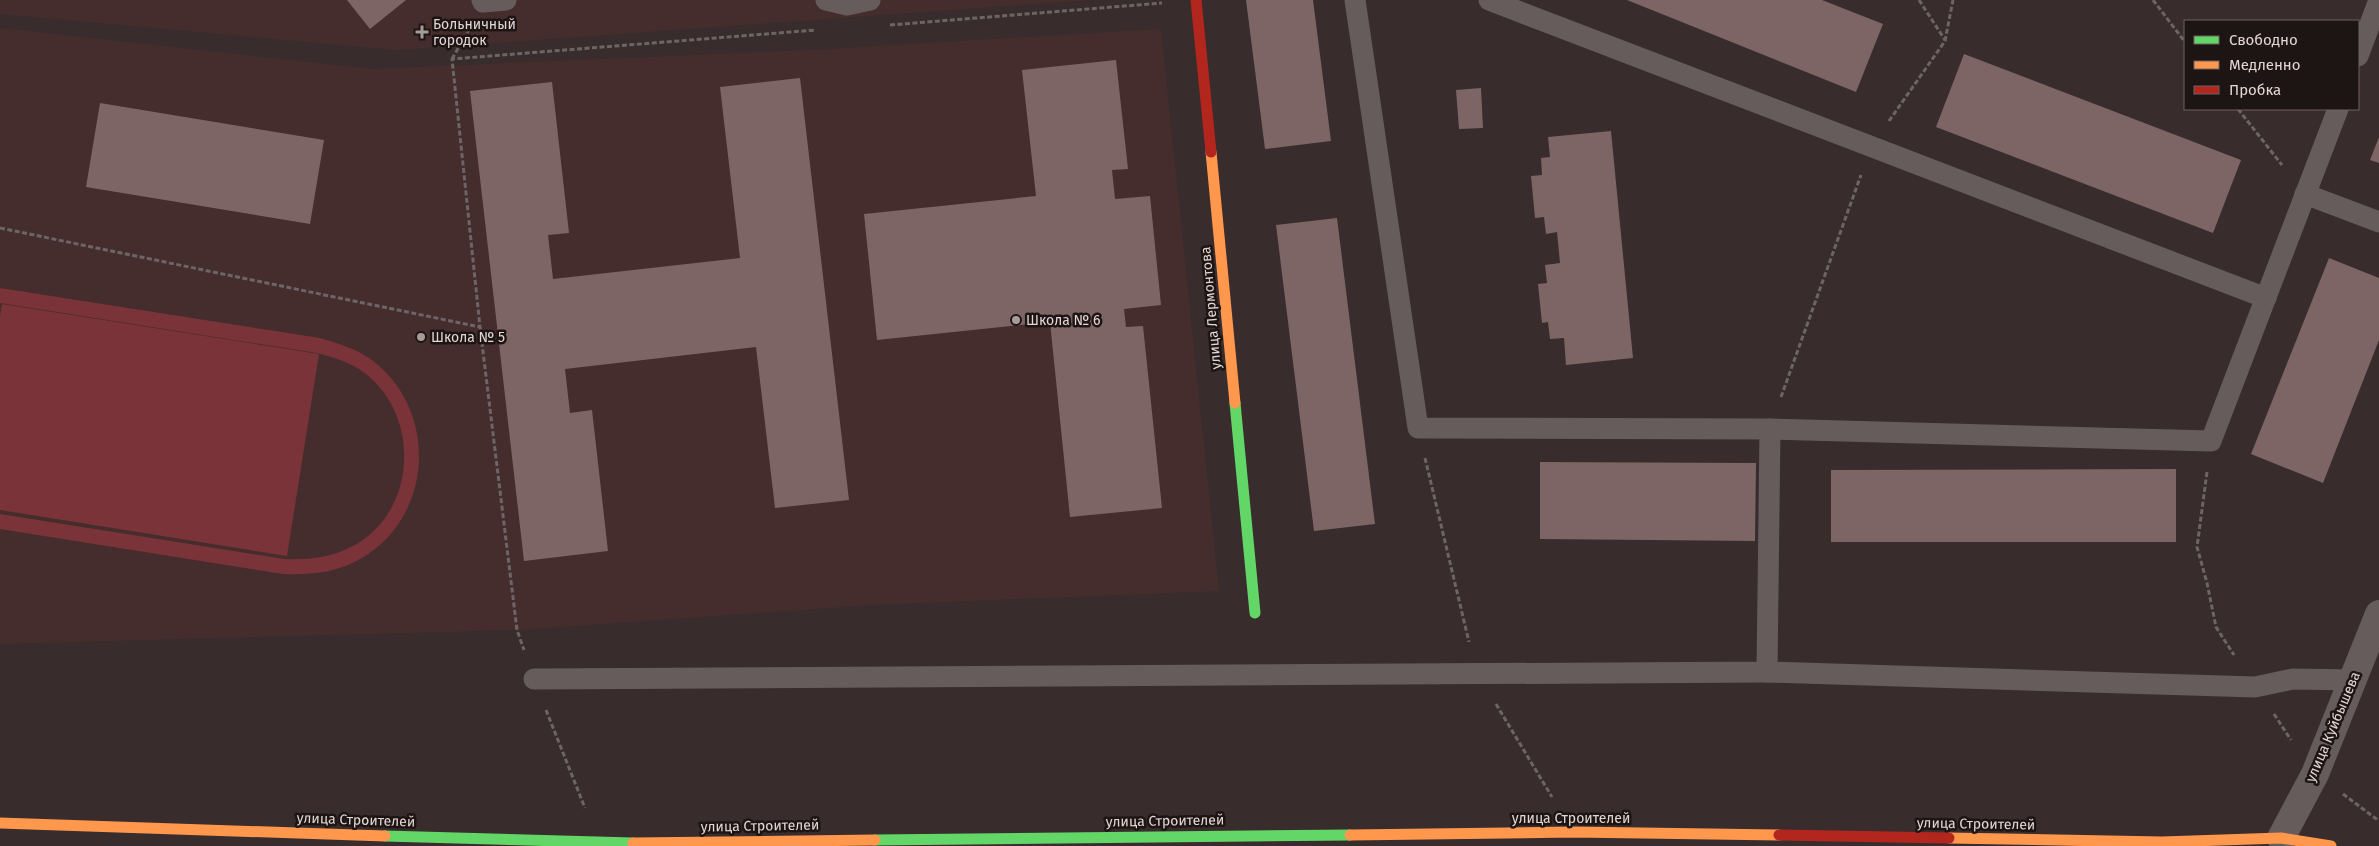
<svg xmlns="http://www.w3.org/2000/svg" width="2379" height="846" font-family="'Fira Sans',sans-serif">
  <style>
    .built { fill: #462d2d }
    .green { fill: #7a3338 }
    .building { fill: #7d6566 }
    .lines { fill: none; stroke-linecap: round; stroke-linejoin: round }
    .path { stroke: #6d6565; stroke-width: 3; stroke-dasharray: 5 2.5; stroke-linecap: butt }
    .lane { stroke: #665c5c; stroke-width: 21 }
    .street { stroke: #665c5c; stroke-width: 28 }
    .fast { stroke: #63d668; stroke-width: 11 }
    .slow { stroke: #ff974d; stroke-width: 11 }
    .jam { stroke: #b3261e; stroke-width: 11 }
    .poi-dot { fill: #a79a9a; stroke: #1d1414; stroke-width: 2 }
    .labels { text-anchor: middle; dominant-baseline: central; stroke-width: 5; stroke-linejoin: round; paint-order: stroke }
    .poi-label { font-size: 14px; fill: #e3d6d5; stroke: #1d1414; text-anchor: start }
    .street-label { font-size: 14px; fill: #e3d6d5; stroke: #1d1414 }
  </style>
  <rect width="100%" height="100%" fill="#382c2c"/>
  <!-- built -->
  <g class="built">
    <polygon points="0,0 1092,0 395,50 0,14"/>
    <polygon points="0,28 372,69 811,50 1161,29 1219,591 872,605 517,630 0,644"/>
  </g>
  <!-- green -->
  <g class="green">
    <path d="M 0,288 L 320,338 C 337,343 354,348 369,358 C 439,407 435,517 360,559 C 336,573 310,575 283,574 L 0,529 L 0,514 L 284,559 C 308,560 329,558 351,547 C 419,513 422,410 359,369 C 346,361 332,357 317,353 L 0,303 Z"/>
    <polygon points="2,304 319,354 287,556 0,510 0,316"/>
  </g>
  <!-- building -->
  <g class="building">
    <polygon points="347,0 406,0 370,29"/>
    <polygon points="1246,0 1313,0 1331,141 1265,149"/>
    <polygon points="1627,0 1822,0 1883,24 1856,92"/>
    <polygon points="1964,54 2241,160 2213,233 1936,127"/>
    <polygon points="1116,60 1128,169 1112,170 1115,199 1150,196 1161,305 1124,309 1126,327 1143,326 1162,508 1070,517 1050,322 877,340 864,214 1036,196 1022,70"/>
    <polygon points="800,78 849,500 775,508 756,347 565,369 570,413 592,410 608,551 524,561 470,91 552,82 569,233 548,235 553,279 740,258 720,87"/>
    <polygon points="1481,88 1483,128 1459,129 1456,90"/>
    <polygon points="100,103 324,140 310,224 86,187"/>
    <polygon points="1611,131 1633,358 1566,365 1564,338 1550,339 1548,322 1542,323 1538,284 1547,283 1545,265 1560,263 1557,232 1546,234 1544,217 1535,218 1531,176 1542,175 1541,158 1550,157 1548,137"/>
    <polygon points="2379,137 2379,163 2370,160"/>
    <polygon points="1337,218 1375,524 1314,531 1276,225"/>
    <polygon points="2329,258 2379,278 2379,340 2323,483 2251,454"/>
    <polygon points="1540,462 1756,463 1755,541 1540,539"/>
    <polygon points="2176,469 2176,542 1831,542 1831,470"/>
  </g>
  <g class="lines">
    <!-- path -->
    <g class="path">
      <polyline points="1919,0 1945,40"/>
      <polyline points="2153,0 2185,42"/>
      <polyline points="890,25 1162,3"/>
      <polyline points="452,59 469,29"/>
      <polyline points="2238,109 2282,165"/>
      <polyline points="1889,121 1945,41 1953,0"/>
      <polyline points="0,228 480,327 452,59 816,30"/>
      <polyline points="480,327 517,630 524,650"/>
      <polyline points="1781,397 1861,175"/>
      <polyline points="1425,458 1469,642"/>
      <polyline points="2207,472 2197,547 2207,583 2216,627 2234,655"/>
      <polyline points="1496,704 1552,797"/>
      <polyline points="546,710 585,808"/>
      <polyline points="2274,714 2291,740"/>
      <polyline points="2343,794 2379,821"/>
    </g>
    <!-- lane -->
    <g class="lane">
      <polyline points="482,0 483,2 506,0"/>
      <polyline points="826,0 847,5 870,0"/>
      <polyline points="1355,0 1418,428 1770,429 2211,441 2338,109"/>
      <polyline points="1489,0 2266,298"/>
      <polyline points="2358,56 2379,0"/>
      <polyline points="2305,194 2379,222"/>
      <polyline points="1767,672 2255,687 2293,679 2353,680"/>
      <polyline points="534,679 1767,672 1770,429"/>
    </g>
    <!-- street -->
    <polyline class="street" points="2281,838 2315,774 2379,614"/>
    <!-- fast -->
    <g class="fast">
      <polyline points="1235,403 1255,613"/>
      <polyline points="385,836 633,843"/>
      <polyline points="875,840 1350,835"/>
    </g>
    <!-- slow -->
    <g class="slow">
      <polyline points="1211,152 1235,403"/>
      <polyline points="0,823 385,836"/>
      <polyline points="1350,835 1573,832 1779,835"/>
      <polyline points="1949,838 2162,842 2281,838 2331,846"/>
      <polyline points="633,843 875,840"/>
    </g>
    <!-- jam -->
    <g class="jam">
      <polyline points="1196,0 1211,152"/>
      <polyline points="1779,835 1949,838"/>
    </g>
  </g>
  <!-- markers -->
  <g class="poi-dot">
    <path d="M419.5 24.5h5v5h5v5h-5v5h-5v-5h-5v-5h5z"/>
    <circle cx="1016" cy="320" r="5"/>
    <circle cx="421" cy="337" r="5"/>
  </g>
  <g class="labels">
    <!-- poi labels -->
    <g class="poi-label">
      <text x="433" y="24">Больничный<tspan x="433" dy="16">городок</tspan></text>
      <text x="1026" y="320">Школа № 6</text>
      <text x="431" y="337">Школа № 5</text>
    </g>
    <!-- street labels -->
    <g class="street-label">
      <text transform="translate(1211 308) rotate(-95)">улица Лермонтова</text>
      <text transform="translate(2333 727) rotate(-67)">улица Куйбышева</text>
      <text x="1571" y="818">улица Строителей</text>
      <text transform="translate(356 820) rotate(2)">улица Строителей</text>
      <text transform="translate(1165 821) rotate(-1)">улица Строителей</text>
      <text transform="translate(1976 824) rotate(1)">улица Строителей</text>
      <text transform="translate(760 826) rotate(-1)">улица Строителей</text>
    </g>
  </g>
  <!-- legend -->
  <rect x="2184" y="20" width="175" height="90" fill="#1d1414" stroke="#6c6261"/>
  <rect x="2194" y="36" width="25" height="8" fill="#63d668" stroke="#6c6261"/>
  <text x="2229" y="45" font-size="15" fill="#e3d6d5">Свободно</text>
  <rect x="2194" y="61" width="25" height="8" fill="#ff974d" stroke="#6c6261"/>
  <text x="2229" y="70" font-size="15" fill="#e3d6d5">Медленно</text>
  <rect x="2194" y="86" width="25" height="8" fill="#b3261e" stroke="#6c6261"/>
  <text x="2229" y="95" font-size="15" fill="#e3d6d5">Пробка</text>
</svg>
